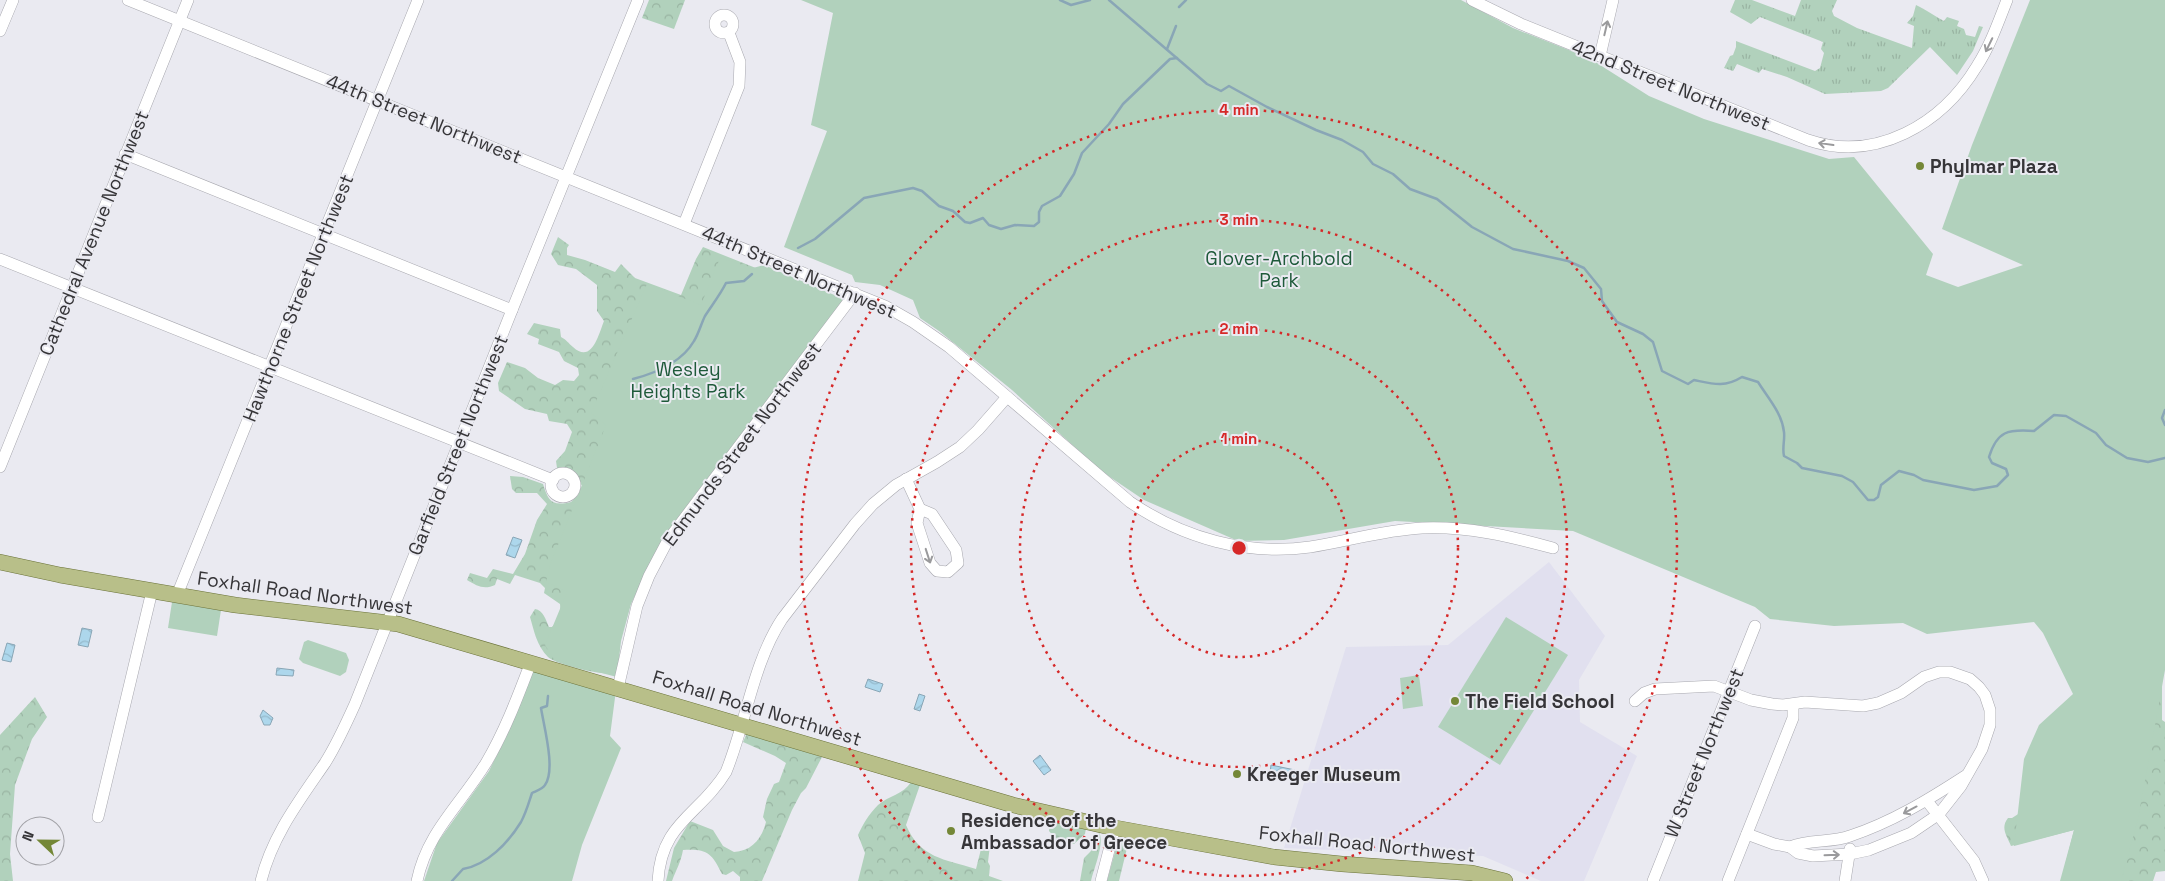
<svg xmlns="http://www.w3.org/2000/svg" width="2165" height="881" font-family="'Space Grotesk',sans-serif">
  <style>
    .built { fill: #e1e0ef }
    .grass { fill: url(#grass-tufts) }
    .forest { fill: url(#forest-crowns) }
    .park { fill: #b1d1bc }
    .water { fill: url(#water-waves); stroke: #89a6b6 }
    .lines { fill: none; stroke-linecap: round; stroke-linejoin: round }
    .stream { stroke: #89a6b6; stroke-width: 2.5 }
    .minor-casing { stroke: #a8a8af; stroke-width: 12 }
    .major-casing { stroke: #6b733a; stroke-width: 16 }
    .minor { stroke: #fff; stroke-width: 11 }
    .major { stroke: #b8bf89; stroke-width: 15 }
    .oneway { stroke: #9a9a9c }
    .ring { fill: none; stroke: #d62828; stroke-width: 2.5; stroke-dasharray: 2.5 5 }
    .poi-dot { fill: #748737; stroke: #eaeaf1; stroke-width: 2 }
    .labels { text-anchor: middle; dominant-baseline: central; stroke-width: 4; stroke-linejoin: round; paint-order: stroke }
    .street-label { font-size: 19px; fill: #363538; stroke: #eaeaf1 }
    .poi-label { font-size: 19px; font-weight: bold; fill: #363538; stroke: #eaeaf1; text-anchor: start }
    .park-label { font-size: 19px; fill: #1e5a3a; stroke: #eaeaf1 }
    .centre { fill: #d62828; stroke: #eaeaf1; stroke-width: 2.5 }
    .ring-label { font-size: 15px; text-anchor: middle; font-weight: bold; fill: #d62828; stroke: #eaeaf1; stroke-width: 4; stroke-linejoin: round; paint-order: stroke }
  </style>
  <defs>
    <pattern id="grass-tufts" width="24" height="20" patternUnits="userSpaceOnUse" patternTransform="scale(1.25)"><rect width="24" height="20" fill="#b1d1bc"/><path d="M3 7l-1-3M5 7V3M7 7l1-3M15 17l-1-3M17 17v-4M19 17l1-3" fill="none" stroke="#99b4a2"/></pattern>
    <pattern id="forest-crowns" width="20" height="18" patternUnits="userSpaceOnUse" patternTransform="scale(1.25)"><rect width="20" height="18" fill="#b1d1bc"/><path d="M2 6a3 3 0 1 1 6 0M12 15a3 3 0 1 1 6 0" fill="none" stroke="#99b4a2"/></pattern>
    <pattern id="water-waves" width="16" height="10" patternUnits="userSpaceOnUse" patternTransform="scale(1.25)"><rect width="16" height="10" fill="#add7ec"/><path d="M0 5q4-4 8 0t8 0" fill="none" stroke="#95b9cb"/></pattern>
  </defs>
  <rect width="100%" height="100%" fill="#eaeaf1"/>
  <!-- built -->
  <polygon class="built" points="1549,562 1605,636 1579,680 1580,722 1637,756 1584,881 1541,881 1483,856 1284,848 1346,647 1448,645"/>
  <!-- grass -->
  <path class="grass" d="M 1735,0 L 1752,0 L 1795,16 L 1801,0 L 1837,0 L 1832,11 L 1834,16 L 1857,28 L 1912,48 L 1914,26 L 1907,23 L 1913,16 L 1916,5 C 1927,10 1934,16 1944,21 L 1947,17 L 1959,21 L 1957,26 L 1964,29 L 1966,35 L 1975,37 L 1979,26 L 1983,27 L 1973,51 L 1957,75 L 1930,47 L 1888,88 L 1881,91 L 1825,94 L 1787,77 L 1762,69 L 1759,73 L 1737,64 L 1733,71 L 1724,68 L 1730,56 L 1733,55 L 1736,47 L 1736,41 L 1815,71 L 1820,68 L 1824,53 L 1821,49 L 1823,42 L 1760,17 L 1751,24 L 1730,12 Z"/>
  <!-- forest -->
  <g class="forest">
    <polygon points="649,0 685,0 674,29 642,18"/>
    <path d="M 558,237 L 569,245 L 567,248 L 567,255 L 585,260 L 615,272 L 621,264 L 635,278 L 681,295 L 696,259 L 703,247 L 836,300 L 698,485 L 631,599 L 612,673 C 603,676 555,664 548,657 C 537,646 534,631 530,617 L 535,609 C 543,610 546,620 549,627 L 552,627 C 558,621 561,613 560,604 L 544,593 L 545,588 L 540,583 L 515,575 L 510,584 L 497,579 L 495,585 C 484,590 477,586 467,580 L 470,573 L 487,578 L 493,569 L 513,574 L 525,554 L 537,520 L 547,504 L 537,493 L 516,493 L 512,489 L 510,476 L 523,477 L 543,484 C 548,500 551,507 571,502 L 579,494 L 582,486 C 576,474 571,468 557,468 L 556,461 L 565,451 L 572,432 L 567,424 L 549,421 L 547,414 L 525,409 L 499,391 L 498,383 L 507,362 L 525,368 L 538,378 L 555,385 L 563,380 L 574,381 L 579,375 L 578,368 L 564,361 L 559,352 L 538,344 L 539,339 L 527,334 L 534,323 L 560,329 L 561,337 C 567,340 568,343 573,347 C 592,365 599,333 604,321 L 597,311 L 597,285 L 576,269 L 558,265 L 551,254 Z"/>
    <path d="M 2162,686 L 2162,720 L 2165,722 L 2165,871 L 2156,872 L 2153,881 L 2061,881 L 2074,830 L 2011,846 C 2007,836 2000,828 2008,818 L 2012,818 L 2026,809 Z"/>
    <polygon points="35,697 47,717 32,739 15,785 10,854 13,881 0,881 0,735"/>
    <path d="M 747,733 L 822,757 L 806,788 L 801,793 L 792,810 L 762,881 L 740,881 L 740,877 L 733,871 L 726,875 L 722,874 C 711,852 707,849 683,850 C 681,862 676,870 672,881 L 666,881 L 674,848 L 690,821 L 713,830 L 723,846 L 734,852 C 752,851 762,838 766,822 L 763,817 L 767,799 L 774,784 L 779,782 L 786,763 L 775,756 L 743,742 Z"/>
    <path d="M 911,782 L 920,785 L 906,825 C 920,858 944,859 976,869 L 981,849 L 990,845 L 988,862 L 990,866 L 989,876 L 1003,881 L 858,881 L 865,853 L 858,835 C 863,824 869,814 878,805 C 888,796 904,794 911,782 Z"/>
    <polygon points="1050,821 1086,828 1085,834 1074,844 1057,840 1049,831"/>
    <path d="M 1099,832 C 1105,843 1094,868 1091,881 L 1080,881 L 1084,858 L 1091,851 Z"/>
    <polygon points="1124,839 1129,840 1119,881 1107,881 1118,841"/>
  </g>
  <!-- park -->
  <g class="park">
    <polygon points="801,0 1461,0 1513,28 1589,58 1649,96 1704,119 1829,159 1854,157 1933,254 1926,275 1958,287 2023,265 1942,229 1972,145 2030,0 2165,0 2165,670 2138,819 2121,881 2060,881 2074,830 2014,846 2024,759 2039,725 2073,694 2043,633 2034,622 1927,634 1903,623 1834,626 1770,619 1755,607 1573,531 1395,521 1284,540 1238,541 1144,500 1101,471 1012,390 939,331 920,318 913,300 880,285 855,282 852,275 784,247 827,131 811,125 833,13"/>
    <polygon points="720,258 753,268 764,265 846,300 694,496 658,547 631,604 621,641 617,677 555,661 545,645 567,592 546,582 550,565 606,425 591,413 647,284 701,305"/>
    <polygon points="172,602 221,610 217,636 168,628"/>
    <polygon points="1506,617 1568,655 1500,765 1438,727"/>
    <polygon points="308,640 346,653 349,660 346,672 340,676 303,663 299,659 304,642"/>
    <polygon points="537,661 616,690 610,736 621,748 582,845 572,881 424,881 437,843 489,771 509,730"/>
    <polygon points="1419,675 1423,706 1403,709 1400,678"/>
  </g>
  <!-- water -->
  <g class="water">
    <polygon points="513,537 522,540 515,558 506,555"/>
    <polygon points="82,628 92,630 88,647 78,645"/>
    <polygon points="7,643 15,645 11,662 2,660"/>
    <polygon points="277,668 294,670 293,676 276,675"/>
    <polygon points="868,679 883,684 880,692 865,687"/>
    <polygon points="919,694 925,696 920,711 914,709"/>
    <polygon points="263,710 273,718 270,725 264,725 260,716"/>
    <polygon points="1040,755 1051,770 1044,775 1033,761"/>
    <polygon points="1271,765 1295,770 1294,778 1270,773"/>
  </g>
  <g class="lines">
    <!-- stream -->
    <g class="stream">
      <polyline points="1060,0 1071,5 1090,0"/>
      <path d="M 1109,0 L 1207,84 L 1221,91 L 1229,86 L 1267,107 L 1316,130 L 1342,140 L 1363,152 L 1373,164 L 1393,174 L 1410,189 L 1437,199 L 1472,227 L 1513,249 L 1568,261 L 1584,268 L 1601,289 L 1602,301 L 1617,322 L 1643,334 L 1653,342 L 1662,371 L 1688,384 L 1694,380 C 1713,384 1724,388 1742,377 L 1758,382 C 1768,398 1782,413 1784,432 C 1785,440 1782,448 1784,456 L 1797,463 L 1802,468 L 1842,476 L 1853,482 L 1868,500 L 1874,500 L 1878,497 L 1881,485 L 1899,471 L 1914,475 L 1923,480 L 1974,490 L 1997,486 L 2008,475 L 2006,469 L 1992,463 L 1989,457 C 1997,431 2008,429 2034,431 L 2054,415 L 2066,416 L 2096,433 L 2106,445 L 2127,458 L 2148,462 L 2165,458"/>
      <polyline points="1179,7 1186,0"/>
      <polyline points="1167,49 1176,26"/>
      <polyline points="798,248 815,239 864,198 913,188 922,191 939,206 953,211 965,222 970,223 983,218 989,225 1001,229 1015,225 1034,226 1039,222 1039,212 1042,206 1060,196 1074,174 1082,153 1109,124 1123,104 1170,59 1177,58"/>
      <path d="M 633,379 C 656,373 682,362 694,341 C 699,333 701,324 705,316 C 712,305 720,295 726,283 L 744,281 L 752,274"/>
      <polyline points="2165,410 2162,418 2165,425"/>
      <path d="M 452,881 L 463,869 C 487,865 508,843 521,822 C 526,813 529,802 532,793 C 536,791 543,789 545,785 C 556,770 544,727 541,708 L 547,706 L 548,696"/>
    </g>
    <defs>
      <g id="minor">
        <path d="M 128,0 L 885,306 L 913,322 L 949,347 L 1130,502 C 1183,538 1246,556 1310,547 C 1348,541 1384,530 1422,528 C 1467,526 1509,536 1553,548"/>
        <path d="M 1472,0 L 1521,24 L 1808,140 C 1876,163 1942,124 1977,66 C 1990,46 1998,23 2007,0"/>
        <circle cx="724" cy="24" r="9"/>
        <polyline points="0,31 13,0"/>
        <polyline points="1600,56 1613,0"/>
        <polyline points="125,154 512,310"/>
        <polyline points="684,224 739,86 740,62 729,33"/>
        <polyline points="0,259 553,480"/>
        <polyline points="0,467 188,0"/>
        <circle cx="563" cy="485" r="12"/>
        <polyline points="906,479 920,509 917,523 930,563 937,571 948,572 958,563 956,550 932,514 920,509"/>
        <polyline points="177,595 418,0"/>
        <polyline points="618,688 637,606 649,576 668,540 855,293"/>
        <polyline points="1635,701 1644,693 1655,689 1714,686 1751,700 1772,704 1783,705 1805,702 1863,706 1878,703 1901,693 1924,677 1939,672 1950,672 1970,679 1979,687 1985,695 1990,710 1990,725 1982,749 1961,786 1939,814 1911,833 1869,850 1850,854 1813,856 1798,853 1790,847 1774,844 1747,834"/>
        <polyline points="1927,801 1974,861 1983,881"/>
        <polyline points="98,817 152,591"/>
        <path d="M 1790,847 C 1809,839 1831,843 1850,836 C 1892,822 1928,800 1965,776"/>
        <path d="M 261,881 C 272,836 299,801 325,763 C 337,744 346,724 355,704 L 512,310 L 638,0"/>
        <path d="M 417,881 C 427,832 461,804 486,763 C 505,731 518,696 531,662"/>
        <path d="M 658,881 C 661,822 700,815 726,772 C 746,723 753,663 782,619 L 855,524 L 873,504 L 896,485 L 937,462 L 960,447 L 978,430 L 1007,397"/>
        <polyline points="1101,881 1115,827"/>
        <polyline points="1653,881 1755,626"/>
        <polyline points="1728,881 1793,718 1793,704"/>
        <polyline points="1845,881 1850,849"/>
      </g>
      <polyline id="major" points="0,562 60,575 235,605 398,624 1013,805 1105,826 1274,857 1342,864 1472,873 1505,881"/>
    </defs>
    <!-- minor casing -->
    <use href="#minor" class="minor-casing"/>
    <!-- major casing -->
    <use href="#major" class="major-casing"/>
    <!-- minor -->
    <use href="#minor" class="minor"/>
    <!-- major -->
    <use href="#major" class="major"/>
  </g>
  <!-- one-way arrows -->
  <defs><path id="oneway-shaft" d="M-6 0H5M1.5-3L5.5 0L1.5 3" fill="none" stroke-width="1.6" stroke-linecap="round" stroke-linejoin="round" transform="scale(1.25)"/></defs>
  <g class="oneway">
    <use href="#oneway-shaft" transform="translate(1606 28) rotate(-77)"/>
    <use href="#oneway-shaft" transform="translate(1989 45) rotate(116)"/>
    <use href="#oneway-shaft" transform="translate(1826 144) rotate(-172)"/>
    <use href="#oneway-shaft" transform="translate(928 556) rotate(72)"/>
    <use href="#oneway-shaft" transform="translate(1910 810) rotate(152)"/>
    <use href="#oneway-shaft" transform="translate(1832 855) rotate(-2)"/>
  </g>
  <!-- distance rings -->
  <g class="ring">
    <circle cx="1239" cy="548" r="109"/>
    <circle cx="1239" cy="548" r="219"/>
    <circle cx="1239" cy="548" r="328"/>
    <path d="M952 879A438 438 0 1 1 1526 879"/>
  </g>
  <!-- markers -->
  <g class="poi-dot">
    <circle cx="1920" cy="166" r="5"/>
    <circle cx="1455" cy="701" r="5"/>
    <circle cx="1237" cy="774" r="5"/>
    <circle cx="951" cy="831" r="5"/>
  </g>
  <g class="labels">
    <!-- street labels -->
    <g class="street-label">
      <text transform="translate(1671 85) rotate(22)">42nd Street Northwest</text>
      <text transform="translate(424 119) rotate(22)">44th Street Northwest</text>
      <text transform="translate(94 233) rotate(-68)">Cathedral Avenue Northwest</text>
      <text transform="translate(799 272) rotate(23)">44th Street Northwest</text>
      <text transform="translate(298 298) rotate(-68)">Hawthorne Street Northwest</text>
      <text transform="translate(742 444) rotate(-53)">Edmunds Street Northwest</text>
      <text transform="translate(458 445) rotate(-68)">Garfield Street Northwest</text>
      <text transform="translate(305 593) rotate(8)">Foxhall Road Northwest</text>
      <text transform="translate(757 708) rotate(17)">Foxhall Road Northwest</text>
      <text transform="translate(1704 753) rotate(-68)">W Street Northwest</text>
      <text transform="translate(1367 844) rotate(6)">Foxhall Road Northwest</text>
    </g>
    <!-- poi labels -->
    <g class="poi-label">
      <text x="1930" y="166">Phylmar Plaza</text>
      <text x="1465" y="701">The Field School</text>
      <text x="1247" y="774">Kreeger Museum</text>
      <text x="961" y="820">Residence of the<tspan x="961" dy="22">Ambassador of Greece</tspan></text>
    </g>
    <!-- park labels -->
    <g class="park-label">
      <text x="1279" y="258">Glover-Archbold<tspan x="1279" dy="22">Park</tspan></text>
      <text x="688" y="369">Wesley<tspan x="688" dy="22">Heights Park</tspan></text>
    </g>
  </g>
  <circle cx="1239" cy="548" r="8" class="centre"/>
  <g class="ring-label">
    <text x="1239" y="115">4 min</text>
    <text x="1239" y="225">3 min</text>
    <text x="1239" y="334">2 min</text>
    <text x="1239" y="444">1 min</text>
  </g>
  <!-- north arrow -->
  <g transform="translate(40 841) rotate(292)"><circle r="24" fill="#eaeaf1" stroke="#a2a2a7"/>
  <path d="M0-4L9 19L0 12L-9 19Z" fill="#748737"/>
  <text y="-8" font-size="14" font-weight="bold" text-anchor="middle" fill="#363538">N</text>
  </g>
</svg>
